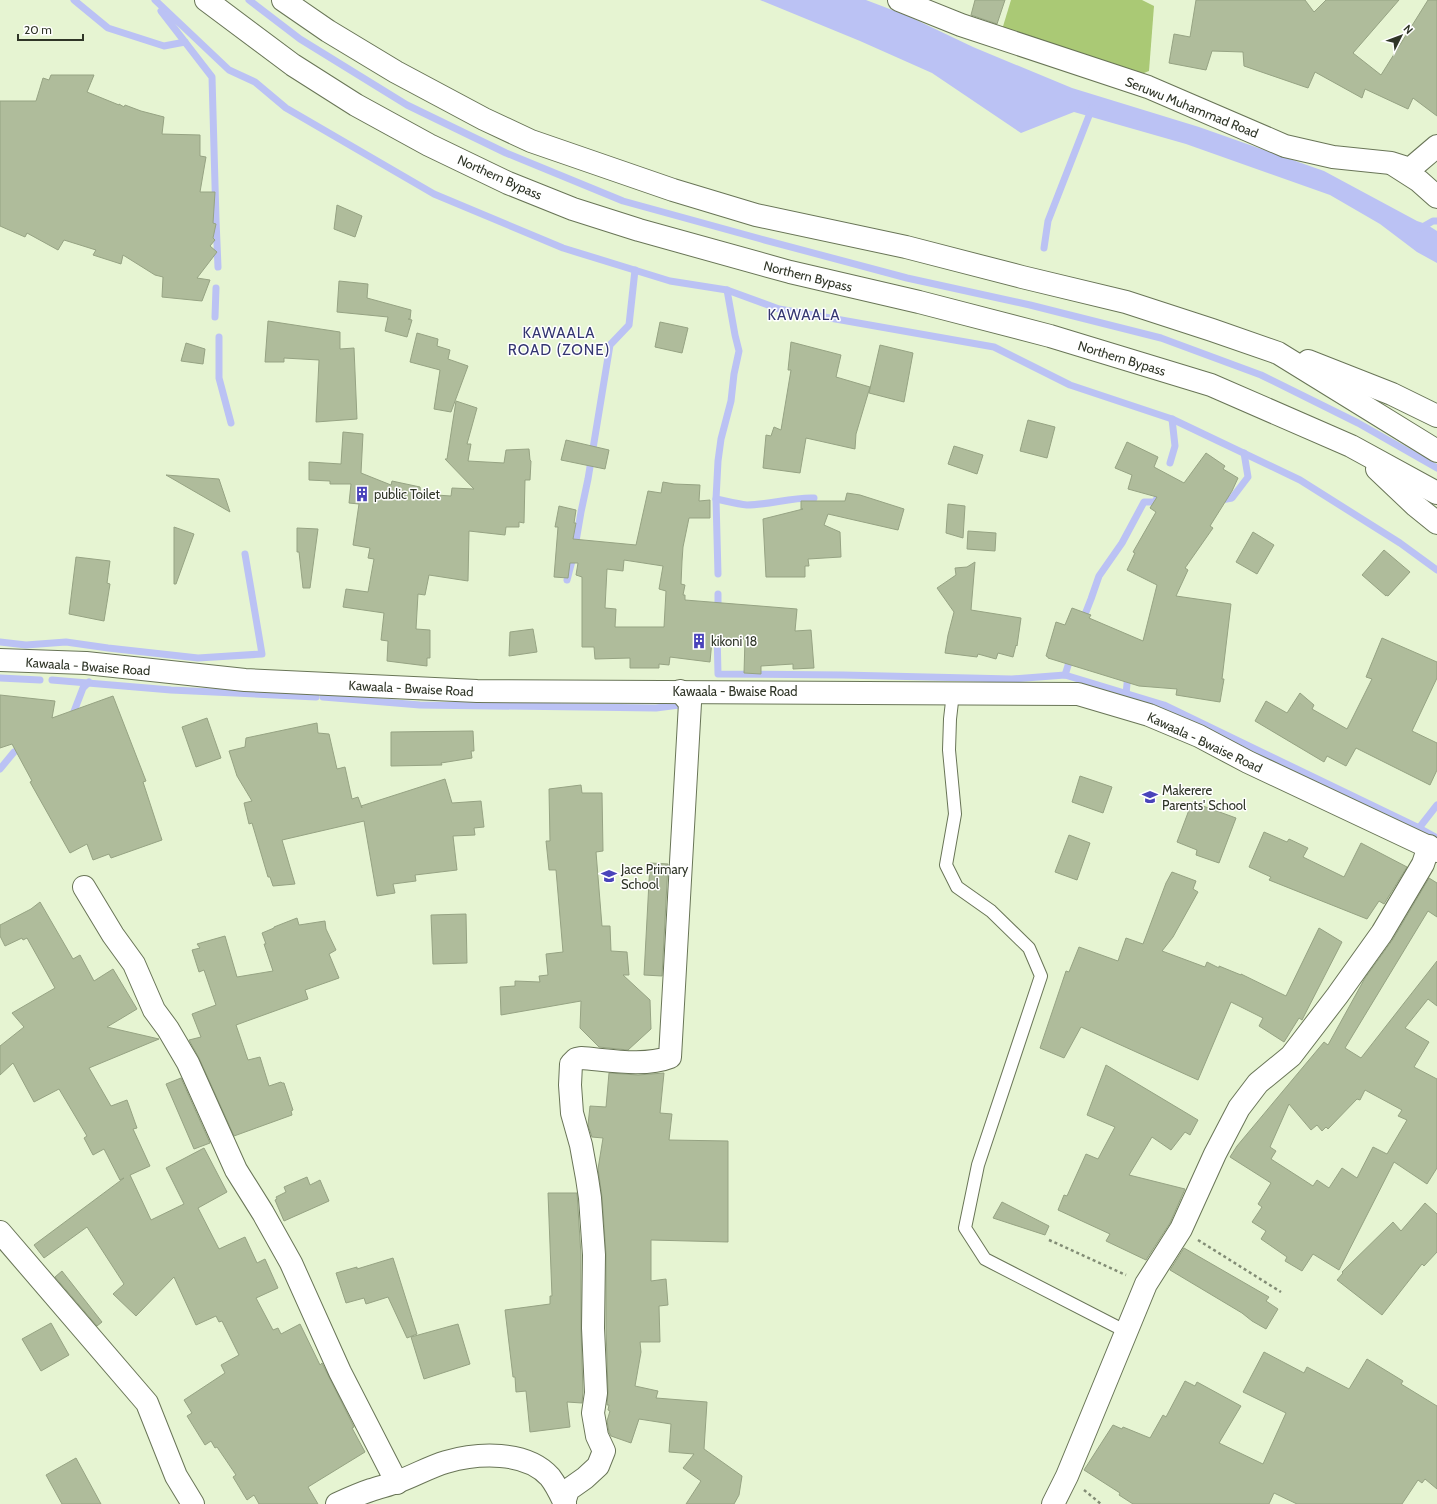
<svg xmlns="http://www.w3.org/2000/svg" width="1437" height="1504" font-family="Cabin,sans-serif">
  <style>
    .green { fill: #aac975 }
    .water { fill: #bbc2f4 }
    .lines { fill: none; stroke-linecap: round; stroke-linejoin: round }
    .stream { stroke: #bbc2f4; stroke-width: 7 }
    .building { fill: #afbc9b; stroke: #96a383; fill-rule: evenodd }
    .service-casing { stroke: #697557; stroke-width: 14 }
    .minor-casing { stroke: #697557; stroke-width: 24 }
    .motorway-casing { stroke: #697557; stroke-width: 24 }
    .path { stroke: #828c75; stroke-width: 2.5; stroke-dasharray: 3 3; stroke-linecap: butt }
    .service { stroke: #fff; stroke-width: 12 }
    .minor { stroke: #fff; stroke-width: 22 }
    .motorway { stroke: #fff; stroke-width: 22 }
    .labels { text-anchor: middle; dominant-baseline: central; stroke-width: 3; stroke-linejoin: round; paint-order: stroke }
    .street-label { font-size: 13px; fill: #2f3527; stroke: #fff }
    .poi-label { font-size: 13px; fill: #2f3527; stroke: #fff; text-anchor: start }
    .quarter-label { font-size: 15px; letter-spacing: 1px; fill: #343671; stroke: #fff }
  </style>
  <rect width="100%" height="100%" fill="#e6f4d2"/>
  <!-- green -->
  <polygon class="green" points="1011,0 1142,0 1154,6 1149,71 1134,77 1001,33"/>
  <!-- water -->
  <polygon class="water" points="760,0 866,0 908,16 973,47 1072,88 1199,127 1324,171 1417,221 1426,224 1437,231 1437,263 1417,252 1380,224 1330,195 1186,144 1074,112 1021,133 932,73 860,41"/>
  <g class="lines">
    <!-- stream -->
    <g class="stream">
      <polyline points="74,0 108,28 164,46 185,42"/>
      <polyline points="155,0 229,70 255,82 286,108 434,194 563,248 670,281 727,290 779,309 994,347 1070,385 1172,419 1300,480 1400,543 1437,570"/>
      <polyline points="249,0 300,39 407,105 506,153 623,201 761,239 907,278 1030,305 1161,338 1261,375 1358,423 1437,468"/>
      <polyline points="161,11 212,77 216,220 218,267"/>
      <polyline points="1419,229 1433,221 1437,221"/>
      <polyline points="1044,248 1048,221 1092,108"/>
      <polyline points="215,317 216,288"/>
      <polyline points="219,337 219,378 231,423"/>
      <polyline points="1170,463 1175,446 1172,419"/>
      <path d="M 716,499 C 726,501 737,504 747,505 C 769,505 792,497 814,498"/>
      <polyline points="1219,502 1221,500 1232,498 1248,477 1244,453"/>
      <polyline points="718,574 716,499 718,461 721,439 731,401 734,374 739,351 735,335 727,290"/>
      <polyline points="567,580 574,553 581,512 588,479 610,345 629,325 635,270"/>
      <polyline points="718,611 718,594"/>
      <polyline points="1082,622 1091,599 1099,576 1122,543 1144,502 1155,502 1159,494"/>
      <polyline points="717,631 718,674 843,675 1012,679 1065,675 1164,705 1419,828 1437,838"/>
      <polyline points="0,642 26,645 66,642 108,648 198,658 262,654 245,554"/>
      <polyline points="1065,675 1071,656"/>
      <polyline points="0,678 40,680"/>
      <polyline points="52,680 171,690 316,697"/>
      <polyline points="1126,694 1128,674"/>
      <polyline points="323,697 420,705 656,708 687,704"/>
      <polyline points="70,717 73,714 83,688 89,682"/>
      <polyline points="0,769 14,752 23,747"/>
      <polyline points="1419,828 1437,805"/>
    </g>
  </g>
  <!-- building -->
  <g class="building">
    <polygon points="975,0 1005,0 997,24 971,15"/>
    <polygon points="1196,0 1305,0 1314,12 1326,0 1399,0 1353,53 1381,75 1428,0 1437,0 1437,116 1413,98 1408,109 1365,89 1362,98 1315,72 1308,88 1244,66 1243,52 1212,51 1206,70 1169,63 1174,34 1190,37"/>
    <polygon points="51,75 94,75 87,92 119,105 119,104 124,107 125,105 141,111 164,117 162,134 200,135 200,156 206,157 200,192 215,192 213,223 216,224 213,238 215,240 210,246 217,252 197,278 210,280 202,301 162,297 163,277 155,275 123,255 121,264 93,255 96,250 64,240 58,250 27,233 25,237 0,226 0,101 36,101 43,78 49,80"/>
    <polygon points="337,205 362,216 355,237 334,229"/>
    <polygon points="339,281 368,284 367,298 411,310 410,319 408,319 412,320 407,337 385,331 388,317 337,312"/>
    <polygon points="268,321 340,332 340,349 354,348 357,419 316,422 319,360 284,358 284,362 265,362"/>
    <polygon points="660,322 688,328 682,353 655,347"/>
    <polygon points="417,333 438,339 437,346 450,350 448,359 468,366 451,412 434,409 440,370 410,362"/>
    <polygon points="791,342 841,355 836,377 870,387 856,434 855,449 806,438 800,473 763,468 766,435 771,436 774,427 781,430 791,370 788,370"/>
    <polygon points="186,343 205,349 203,364 181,361"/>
    <polygon points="880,345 913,353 904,402 869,393"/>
    <polygon points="456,401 477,408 467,444 471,444 468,461 504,463 506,450 529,449 530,460 531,461 530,480 525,480 524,523 519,522 519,527 506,527 505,535 469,531 468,581 429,575 425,595 418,594 416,629 430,630 430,658 427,658 427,666 387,661 388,641 381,640 384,613 343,607 346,589 368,592 374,559 368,558 370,548 353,545 359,504 349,503 351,484 330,484 330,481 309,480 309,462 341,464 343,432 363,434 361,473 391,485 392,481 420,487 421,494 451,496 452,488 474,489 445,459 447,459"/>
    <polygon points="1028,420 1055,427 1047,458 1020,451"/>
    <polygon points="566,440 609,450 605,469 561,460"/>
    <polygon points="1127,442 1158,457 1154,467 1184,483 1206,453 1225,466 1223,469 1238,478 1232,491 1210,526 1213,528 1185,568 1188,570 1176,596 1231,604 1222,679 1224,679 1220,702 1176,695 1177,689 1139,686 1048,658 1048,657 1046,656 1056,622 1065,625 1072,608 1091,615 1089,618 1143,641 1157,585 1127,570 1135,553 1133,552 1156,512 1150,508 1157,497 1128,489 1132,475 1115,468"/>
    <polygon points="954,446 983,455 977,474 948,464"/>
    <polygon points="166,475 219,479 230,512"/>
    <path d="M 663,482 L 674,484 L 700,485 L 699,501 L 710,500 L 710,518 L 689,518 L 683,547 L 682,561 L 681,584 L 685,585 L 683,595 L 685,595 L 685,600 L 797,609 L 795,631 L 811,630 L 814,668 L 793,669 L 793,664 L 761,666 L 761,674 L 744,673 L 745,639 L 712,640 L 710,662 L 670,657 L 669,665 L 659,664 L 659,668 L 630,668 L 630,658 L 595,659 L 594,647 L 582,647 L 582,577 L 576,575 L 578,563 L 570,563 L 568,578 L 554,577 L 558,527 L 555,527 L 559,506 L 576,510 L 574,523 L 576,523 L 573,539 L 636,545 L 648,491 L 661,493 ZM 624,560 L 663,566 L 659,589 L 666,591 L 664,627 L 615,627 L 616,609 L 605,608 L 607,569 L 623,571 Z"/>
    <polygon points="847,493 860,495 904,509 898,530 828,514 824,525 840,532 841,557 808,559 809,566 805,566 805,577 766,577 763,519 803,509 801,509 801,501 845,501"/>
    <polygon points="948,504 965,506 963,538 946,533"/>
    <polygon points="174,527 194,534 176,584 174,584"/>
    <polygon points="297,528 318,529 310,588 303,588 299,552 297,552"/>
    <polygon points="968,531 996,533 995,551 967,549"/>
    <polygon points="1253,532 1274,545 1257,574 1236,562"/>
    <polygon points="1384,550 1410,572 1388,596 1386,595 1386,596 1362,575"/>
    <polygon points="76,557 110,561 107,583 110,584 104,621 69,614"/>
    <polygon points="975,562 971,610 1021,618 1017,646 1016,645 1013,657 998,653 996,659 978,654 977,657 945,653 948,635 954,612 937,588 956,575 955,568 967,567"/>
    <polygon points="533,629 537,652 509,656 510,632"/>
    <polygon points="1382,638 1437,662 1437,678 1412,731 1437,743 1437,770 1430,785 1356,748 1346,766 1327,756 1324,762 1255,721 1266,701 1287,713 1300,693 1314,705 1312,709 1347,729 1372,679 1366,677"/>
    <polygon points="0,695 55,701 52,718 113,696 146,781 143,782 162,840 111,858 109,854 93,860 87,844 70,853 30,782 32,781 12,744 0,748"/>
    <polygon points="207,718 221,758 196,767 182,727"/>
    <polygon points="317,723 318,733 329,734 337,769 345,767 352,799 358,797 362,808 361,806 445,779 452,803 481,801 484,827 474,828 475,835 453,836 457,870 415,875 416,881 393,884 395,893 377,896 364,821 282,840 295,884 273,886 270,877 268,877 252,823 249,824 244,803 252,801 237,776 229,751 245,747 246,738"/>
    <polygon points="473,731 474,751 471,751 472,758 441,763 442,765 391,766 391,732"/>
    <polygon points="1080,776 1112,787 1103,813 1072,802"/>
    <polygon points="581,785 582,793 602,793 603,851 596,852 602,926 610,926 611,951 627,952 629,975 623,975 650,1000 651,1029 628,1050 599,1047 580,1028 581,1001 501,1015 500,987 515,986 515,981 540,982 539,976 548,975 546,954 563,952 556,870 549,870 546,841 550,841 549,789"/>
    <polygon points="1192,802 1236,818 1219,863 1196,855 1197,850 1177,842"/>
    <polygon points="1264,832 1287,842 1289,839 1308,848 1303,857 1344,877 1361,843 1407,867 1384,904 1379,901 1367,919 1269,880 1271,877 1249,867"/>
    <polygon points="1069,835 1090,843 1077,880 1055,872"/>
    <polygon points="650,863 668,864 662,976 644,975"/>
    <polygon points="1172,872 1196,881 1193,889 1198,892 1173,937 1162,951 1205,967 1207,962 1219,968 1219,966 1241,975 1241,974 1286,996 1319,928 1342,942 1302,1020 1299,1018 1284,1042 1259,1026 1263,1018 1231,1002 1198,1080 1081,1027 1064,1058 1040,1048 1066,971 1069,972 1079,947 1118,961 1126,938 1143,944 1166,883"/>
    <path d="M 1429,878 L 1437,883 L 1437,917 L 1428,911 L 1345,1048 L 1361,1058 L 1437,961 L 1437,1006 L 1428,999 L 1405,1028 L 1429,1042 L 1414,1067 L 1437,1079 L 1437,1168 L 1427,1184 L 1394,1162 L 1339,1270 L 1313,1254 L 1302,1271 L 1285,1261 L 1287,1257 L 1261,1239 L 1266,1231 L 1252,1222 L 1262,1207 L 1258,1204 L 1271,1183 L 1230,1157 L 1237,1146 L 1324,1042 L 1328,1045 L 1365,978 L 1393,939 ZM 1365,1090 L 1402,1110 L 1398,1116 L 1407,1120 L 1387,1154 L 1373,1147 L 1357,1178 L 1342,1168 L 1329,1188 L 1317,1180 L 1313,1186 L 1271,1159 L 1276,1151 L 1270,1147 L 1289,1104 L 1311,1130 L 1317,1125 L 1322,1131 L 1326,1127 L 1328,1129 L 1357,1099 L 1360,1100 Z"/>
    <polygon points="40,902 73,959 80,955 94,981 113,969 137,1009 107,1027 159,1039 89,1068 111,1106 127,1100 137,1128 133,1129 150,1166 130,1175 151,1220 184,1204 166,1168 204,1148 227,1192 198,1208 219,1249 245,1237 257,1263 265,1259 278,1288 256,1298 273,1330 278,1328 281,1334 300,1324 320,1365 322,1363 354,1427 352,1428 365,1452 308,1487 318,1504 259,1504 254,1495 247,1500 233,1477 236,1475 217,1447 215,1448 211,1441 205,1445 187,1416 192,1413 184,1400 225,1373 221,1365 239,1355 222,1321 219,1322 216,1316 196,1325 174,1277 136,1316 113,1294 124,1284 87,1227 44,1258 34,1245 124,1178 120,1180 104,1149 93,1155 84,1138 87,1136 59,1089 34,1102 13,1063 0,1075 0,1046 24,1027 12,1013 55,988 27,938 23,940 22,938 5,946 0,936 0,925 31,909"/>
    <polygon points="466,914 467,963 433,964 431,915"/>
    <polygon points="297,918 299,925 325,921 326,929 336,950 329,954 339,978 305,990 308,999 236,1025 248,1060 260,1057 269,1086 281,1082 282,1083 284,1083 293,1110 291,1111 292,1115 234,1136 199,1058 189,1040 201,1037 192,1014 216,1005 204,970 199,972 192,950 200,948 197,944 225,936 237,977 273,971 264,944 266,944 262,933 274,928 274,927"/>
    <polygon points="1106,1065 1198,1120 1190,1135 1185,1132 1171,1150 1152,1137 1129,1175 1185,1189 1170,1223 1146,1260 1106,1241 1110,1234 1058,1210 1064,1195 1067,1196 1086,1154 1098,1159 1115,1127 1087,1115"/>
    <polygon points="609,1073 638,1075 664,1073 660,1113 672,1114 669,1140 728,1141 728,1242 651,1240 651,1281 666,1279 668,1305 659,1306 660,1342 640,1342 641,1352 635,1386 658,1391 656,1398 707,1402 704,1449 742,1476 739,1495 734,1504 686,1504 701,1481 683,1468 694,1454 669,1452 671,1424 639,1419 631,1443 611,1436 609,1432 607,1421 610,1411 608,1410 609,1405 607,1405 608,1392 606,1328 606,1254 602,1197 598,1169 603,1138 592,1137 588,1125 590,1106 606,1107"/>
    <polygon points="181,1078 210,1143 194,1149 166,1084"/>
    <polygon points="307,1177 310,1185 320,1180 329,1201 284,1221 275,1200 277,1199 276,1197 286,1192 284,1187"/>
    <polygon points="548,1193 577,1193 581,1255 581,1329 583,1392 582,1403 567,1402 570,1427 530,1432 526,1391 516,1392 515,1377 513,1377 505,1310 550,1304 550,1296 552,1296"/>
    <polygon points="1002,1202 1049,1226 1045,1235 993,1218"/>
    <polygon points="1425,1203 1437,1214 1437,1252 1424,1266 1422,1264 1382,1315 1337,1280 1343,1273 1342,1272 1393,1222 1401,1231"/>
    <polygon points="1184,1248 1269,1297 1266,1301 1278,1309 1266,1329 1252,1321 1242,1313 1170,1270"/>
    <polygon points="393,1258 417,1334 407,1338 388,1297 366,1304 364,1298 346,1303 336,1273 357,1267 357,1269"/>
    <polygon points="62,1271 102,1322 97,1326 55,1277"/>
    <polygon points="51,1323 69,1355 41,1371 22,1339"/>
    <polygon points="458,1324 470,1364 424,1379 411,1337"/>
    <polygon points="1264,1352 1304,1373 1307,1367 1349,1389 1367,1359 1403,1381 1401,1384 1437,1406 1437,1489 1425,1479 1422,1483 1418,1480 1402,1504 1297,1504 1274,1493 1269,1504 1133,1504 1119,1495 1120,1493 1084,1470 1113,1425 1122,1429 1123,1427 1150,1438 1163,1415 1166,1417 1185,1381 1195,1386 1197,1382 1241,1406 1219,1443 1263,1464 1286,1413 1243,1392"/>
    <polygon points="76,1458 101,1504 62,1504 46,1475"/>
  </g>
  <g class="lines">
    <defs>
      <polyline id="service" points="953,693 950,719 949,750 955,814 946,865 957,887 991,911 1029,948 1041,976 978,1165 965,1228 985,1259 1127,1332"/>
      <g id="minor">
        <polyline points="899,0 961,25 1148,87 1285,146 1333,157 1391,163 1410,169 1437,146"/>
        <polyline points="1394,165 1419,181 1437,197"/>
        <polyline points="0,660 86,663 245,680 477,691 1078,694 1149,715 1199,736 1248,762 1437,851"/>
        <polyline points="84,887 113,935 134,964 154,1010 168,1029 188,1063 236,1170 263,1213 291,1263 340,1372 397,1483"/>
        <polyline points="0,1232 147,1403 176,1476 193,1504"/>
        <path d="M 564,1503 L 568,1490 L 585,1478 L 598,1466 L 604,1451 L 597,1436 L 593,1413 L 596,1393 L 593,1328 L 594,1255 L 590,1198 L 587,1178 L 581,1145 L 572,1113 L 570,1085 L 571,1064 L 576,1059 L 581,1058 C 608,1060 645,1067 670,1057 L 690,703 L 680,691"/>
        <path d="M 337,1504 C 348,1499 359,1494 371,1490 C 380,1487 389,1485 397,1482 C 414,1476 429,1467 446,1462 C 477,1453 526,1450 550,1477 C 556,1485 561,1495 565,1504"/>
        <polyline points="1053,1504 1067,1476 1146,1284 1181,1229 1215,1154 1239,1108 1258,1083 1291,1056 1337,996 1382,933 1423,864 1429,846"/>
      </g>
      <g id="motorway">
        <polyline points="206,0 293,65 356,105 429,145 508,183 573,209 639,230 790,272 919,302 1050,336 1211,385 1351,446 1437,493"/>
        <polyline points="283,0 328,31 396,72 484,119 531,141 673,190 756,215 906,247 1022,277 1126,302 1212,330 1278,353 1437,451"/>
        <polyline points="1308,361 1392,394 1437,416"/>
        <polyline points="1377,469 1416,506 1437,523"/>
      </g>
    </defs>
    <!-- service casing -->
    <use href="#service" class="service-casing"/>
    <!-- minor casing -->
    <use href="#minor" class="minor-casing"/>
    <!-- motorway casing -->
    <use href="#motorway" class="motorway-casing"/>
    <!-- path -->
    <g class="path">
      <polyline points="1049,1240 1126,1275"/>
      <polyline points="1198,1240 1281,1292"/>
      <polyline points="1084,1490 1101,1504"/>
    </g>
    <!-- service -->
    <use href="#service" class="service"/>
    <!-- minor -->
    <use href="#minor" class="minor"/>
    <!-- motorway -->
    <use href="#motorway" class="motorway"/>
  </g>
  <!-- icons -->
  <defs>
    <symbol id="building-bare" viewBox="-9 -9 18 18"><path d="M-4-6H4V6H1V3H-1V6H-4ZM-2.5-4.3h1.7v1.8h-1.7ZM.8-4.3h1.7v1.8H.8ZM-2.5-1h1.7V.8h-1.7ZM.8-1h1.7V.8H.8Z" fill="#4943ba" stroke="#fff" stroke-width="2.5" paint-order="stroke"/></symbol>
    <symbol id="school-bare" viewBox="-9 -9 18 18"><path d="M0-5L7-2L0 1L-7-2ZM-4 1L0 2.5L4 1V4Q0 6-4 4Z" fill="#4943ba" stroke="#fff" stroke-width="2.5" paint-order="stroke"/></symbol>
  </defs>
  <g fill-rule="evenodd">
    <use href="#building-bare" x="351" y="483" width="22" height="22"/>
    <use href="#building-bare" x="688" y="630" width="22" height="22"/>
    <use href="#school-bare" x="1139" y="786" width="22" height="22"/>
    <use href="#school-bare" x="598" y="865" width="22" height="22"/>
  </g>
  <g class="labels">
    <!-- street labels -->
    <g class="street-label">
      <text transform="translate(1192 107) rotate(22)">Seruwu Muhammad Road</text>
      <text transform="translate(500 177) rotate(24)">Northern Bypass</text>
      <text transform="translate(808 276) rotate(14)">Northern Bypass</text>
      <text transform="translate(1122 358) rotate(17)">Northern Bypass</text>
      <text transform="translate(88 666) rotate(4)">Kawaala - Bwaise Road</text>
      <text transform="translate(411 688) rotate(3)">Kawaala - Bwaise Road</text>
      <text x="735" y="691">Kawaala - Bwaise Road</text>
      <text transform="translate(1205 742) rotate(25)">Kawaala - Bwaise Road</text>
    </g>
    <!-- poi labels -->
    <g class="poi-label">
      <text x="374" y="494">public Toilet</text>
      <text x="711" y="641">kikoni 18</text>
      <text x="1162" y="790">Makerere<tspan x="1162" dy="15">Parents' School</tspan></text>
      <text x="621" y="869">Jace Primary<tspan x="621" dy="15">School</tspan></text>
    </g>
    <!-- quarter labels -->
    <g class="quarter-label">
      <text x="804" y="315">KAWAALA</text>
      <text x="559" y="333">KAWAALA<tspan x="559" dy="17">ROAD (ZONE)</tspan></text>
    </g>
  </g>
  <!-- north arrow -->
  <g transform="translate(1401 36) rotate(48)" stroke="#ffffff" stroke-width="3" paint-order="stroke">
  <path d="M0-3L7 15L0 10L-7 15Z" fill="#2f3527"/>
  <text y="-6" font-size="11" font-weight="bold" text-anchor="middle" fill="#2f3527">N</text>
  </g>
  <!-- scale -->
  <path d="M18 34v6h65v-6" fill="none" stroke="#2f3527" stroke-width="2"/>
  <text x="24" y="34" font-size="12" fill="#2f3527" stroke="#ffffff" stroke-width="3" paint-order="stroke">20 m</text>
</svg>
